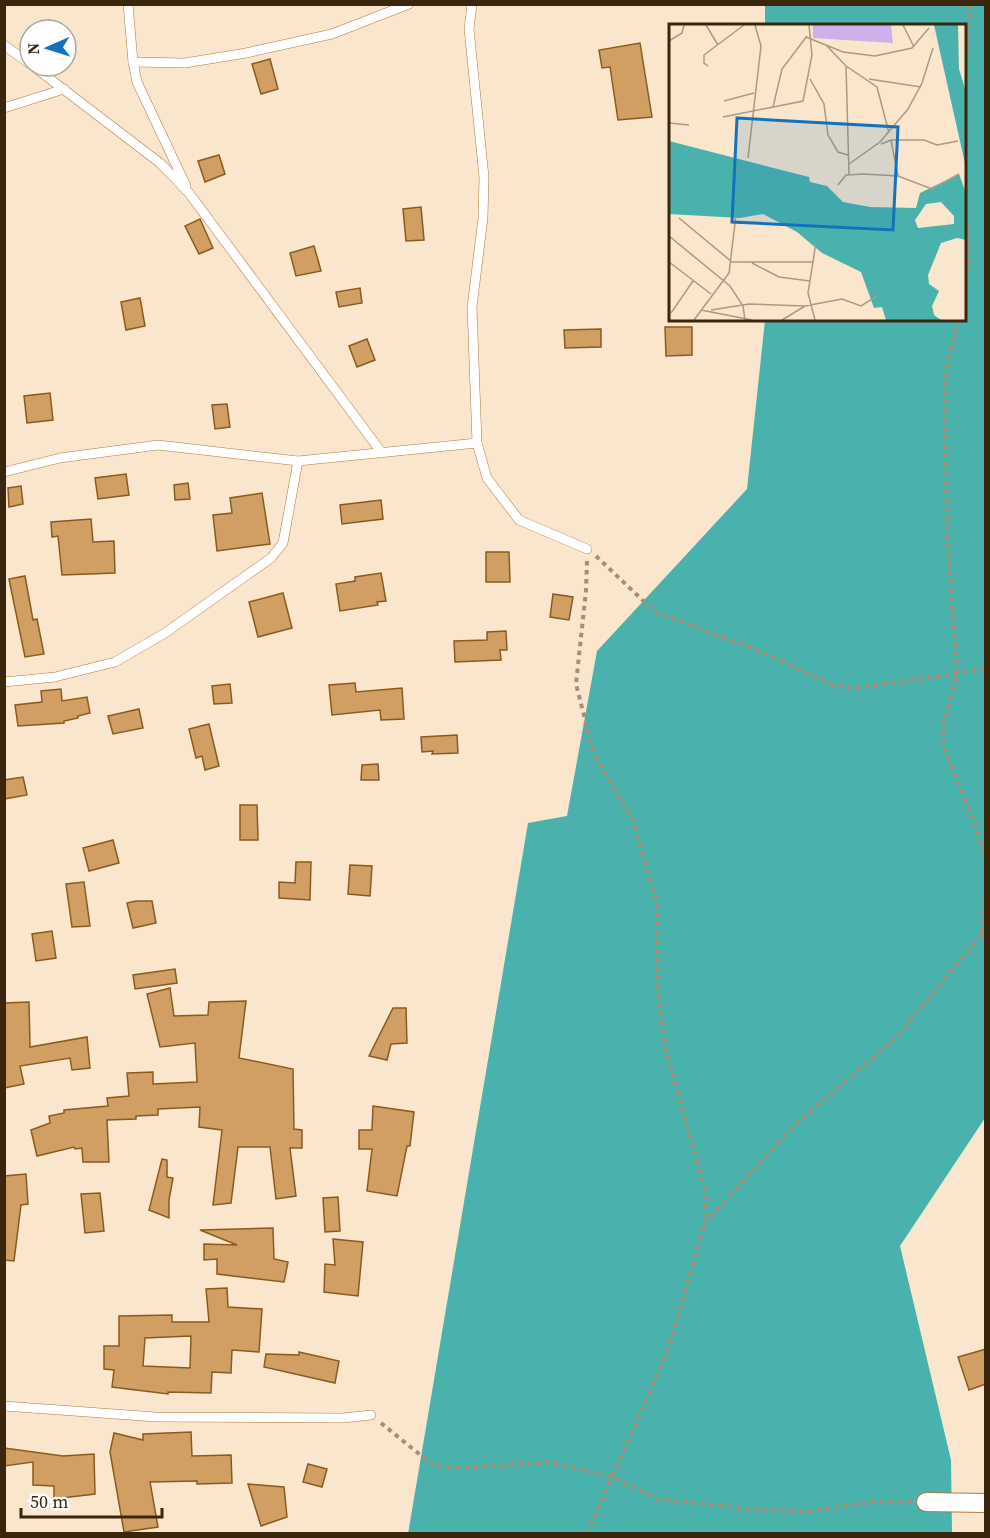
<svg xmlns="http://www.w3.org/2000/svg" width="990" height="1538" font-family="'Source Serif 4',serif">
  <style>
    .water { fill: #49b2ac }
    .building { fill: #d19e63; stroke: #8a5b1d; stroke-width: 1.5; fill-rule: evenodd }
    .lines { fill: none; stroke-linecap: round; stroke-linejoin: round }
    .lane-casing { stroke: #ad7c41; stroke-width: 10 }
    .street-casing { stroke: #ad7c41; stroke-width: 20 }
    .path { stroke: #a48f77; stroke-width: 4; stroke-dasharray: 4.5 4.5; stroke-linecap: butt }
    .lane { stroke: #fff; stroke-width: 9 }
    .street { stroke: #fff; stroke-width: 18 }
    .inset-road { fill: none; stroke: #ad9980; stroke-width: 1.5 }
    .view { fill: #1272be; fill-opacity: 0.15; stroke: #1272be; stroke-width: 3 }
    .inset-edge { fill: none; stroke: #3a260d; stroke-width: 3 }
  </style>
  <rect width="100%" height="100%" fill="#fae5cd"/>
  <!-- water -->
  <polygon class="water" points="765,5 985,5 985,1118 900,1246 951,1460 952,1533 408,1534 528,823 567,816 597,651 747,489 765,320 964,320 964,26 765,25"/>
  <!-- building -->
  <g class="building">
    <polygon points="640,43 652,117 618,120 610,67 602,68 599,50"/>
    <polygon points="270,59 278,89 261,94 252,64"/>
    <polygon points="219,155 225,174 205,182 198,161"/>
    <polygon points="421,207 424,240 406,241 403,209"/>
    <polygon points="200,219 213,248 199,254 185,226"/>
    <polygon points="314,246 321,271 296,276 290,253"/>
    <polygon points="360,288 362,303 339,307 336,292"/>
    <polygon points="140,298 145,326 126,330 121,302"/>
    <polygon points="665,327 692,327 692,355 666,356"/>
    <polygon points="601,329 601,347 565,348 564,330"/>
    <polygon points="367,339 375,360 357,367 349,346"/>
    <polygon points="50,393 53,420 27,423 24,396"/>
    <polygon points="227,404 230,427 215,429 212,405"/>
    <polygon points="126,474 129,495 98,499 95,478"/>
    <polygon points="188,483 190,499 175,500 174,485"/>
    <polygon points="21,486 23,504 9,507 8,488"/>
    <polygon points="262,493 270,544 217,551 213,515 232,513 230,498"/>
    <polygon points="381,500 383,519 342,524 340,505"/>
    <polygon points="91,519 93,542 114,541 115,573 62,575 58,536 52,537 51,522"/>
    <polygon points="486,552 509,552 510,582 486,582"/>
    <polygon points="381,573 386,601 377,602 378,605 340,611 336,584 355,581 355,577"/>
    <polygon points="25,576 33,620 37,619 44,654 25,657 9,579"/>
    <polygon points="283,593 292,628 258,637 249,602"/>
    <polygon points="553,594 573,597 569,620 550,617"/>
    <polygon points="506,631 507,650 500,650 501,660 455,662 454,641 487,640 487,632"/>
    <polygon points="355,683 356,692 402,688 404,719 381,720 380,710 332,715 329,685"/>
    <polygon points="230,684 232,703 214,704 212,686"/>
    <polygon points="61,689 62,701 87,697 90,713 78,716 78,718 64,721 64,723 18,726 15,705 42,702 41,691"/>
    <polygon points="139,709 143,728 113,734 108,716"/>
    <polygon points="209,724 219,766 205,770 202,756 196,758 189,729"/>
    <polygon points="457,735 458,753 432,754 433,751 422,752 421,737"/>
    <polygon points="378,764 379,780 361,780 362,765"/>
    <polygon points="23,777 27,795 4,799 4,780"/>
    <polygon points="240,805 257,805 258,840 240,840"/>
    <polygon points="113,840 119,863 89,871 83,848"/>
    <polygon points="296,862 311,862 310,900 279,898 279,882 295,883"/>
    <polygon points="350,865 372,866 370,896 348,894"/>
    <polygon points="84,882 90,926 72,927 66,884"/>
    <polygon points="136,901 152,901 156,923 133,928 127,903"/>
    <polygon points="52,931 56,958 36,961 32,934"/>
    <polygon points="175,969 177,983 135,989 133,975"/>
    <polygon points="170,988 174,1016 208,1015 209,1002 246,1001 239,1058 293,1069 294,1129 302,1130 302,1148 290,1148 296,1196 276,1199 270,1147 238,1147 231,1203 213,1205 222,1130 199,1127 200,1107 158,1109 158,1115 136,1116 136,1119 107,1120 109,1162 83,1162 82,1148 75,1149 74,1147 37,1156 31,1130 50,1123 49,1116 64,1113 64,1110 108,1106 107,1098 129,1096 127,1073 153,1072 153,1084 197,1082 195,1043 160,1047 147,994"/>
    <polygon points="29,1002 30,1047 87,1037 90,1068 72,1070 70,1058 20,1066 24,1084 4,1088 5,1003"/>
    <polygon points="393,1008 406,1008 407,1043 391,1044 387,1060 369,1056"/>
    <polygon points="373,1106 414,1112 410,1146 407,1146 397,1196 367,1191 372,1149 359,1149 359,1130 372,1130"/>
    <polygon points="162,1159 167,1160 167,1177 173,1178 169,1200 169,1218 149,1210"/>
    <polygon points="26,1174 28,1204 21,1205 14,1261 4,1260 4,1176"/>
    <polygon points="100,1193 104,1231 85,1233 81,1194"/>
    <polygon points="338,1197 340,1231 325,1232 323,1198"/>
    <polygon points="273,1228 274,1259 288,1262 284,1282 217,1274 217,1259 204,1260 204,1244 237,1245 200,1230"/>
    <polygon points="333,1239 363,1242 358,1296 324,1292 325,1264 335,1265"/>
    <path d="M 227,1288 L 228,1307 L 262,1309 L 259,1352 L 232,1350 L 231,1373 L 212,1372 L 211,1393 L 168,1392 L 168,1394 L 112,1387 L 114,1370 L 104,1369 L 104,1346 L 119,1346 L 119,1316 L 172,1315 L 172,1322 L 209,1322 L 206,1289 ZM 191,1336 L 190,1368 L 143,1366 L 145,1338 Z"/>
    <polygon points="986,1349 986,1384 969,1390 958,1357"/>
    <polygon points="299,1352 339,1361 335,1383 264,1367 266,1354 299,1355"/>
    <polygon points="191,1432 192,1456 231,1455 232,1483 197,1484 197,1481 150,1482 158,1527 124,1532 110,1452 114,1433 143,1440 143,1434"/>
    <polygon points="4,1448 63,1456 94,1454 95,1494 54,1499 54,1486 33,1485 33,1462 4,1466"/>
    <polygon points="308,1464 327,1469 322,1487 303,1482"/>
    <polygon points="248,1484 284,1487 287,1517 261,1526"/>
  </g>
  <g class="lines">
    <defs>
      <g id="lane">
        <polyline points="128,4 133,62 137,82 186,186"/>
        <polyline points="472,4 469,29 484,177 483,218 472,307 477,443 487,478 519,520 587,549"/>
        <polyline points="4,45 30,64"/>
        <polyline points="133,62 185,63 246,53 332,34 409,4"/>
        <polyline points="33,66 160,163 189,193 382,453"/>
        <polyline points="4,108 64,89"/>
        <polyline points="4,472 60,458 158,445 298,461 477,443"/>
        <polyline points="4,682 55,677 115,662 165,633 271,558 283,543 298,461"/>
        <polyline points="4,1406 156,1417 343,1418 371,1415"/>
      </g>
      <polyline id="street" points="926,1502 986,1503"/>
    </defs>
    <!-- lane casing -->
    <use href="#lane" class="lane-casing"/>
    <!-- street casing -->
    <use href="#street" class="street-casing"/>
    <!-- path -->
    <g class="path">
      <polyline points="964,90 970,4"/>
      <polyline points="964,187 969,262 964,295"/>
      <polyline points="958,320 947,366 945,386 947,530 957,674 943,727 943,745 977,829 986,864"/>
      <polyline points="596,556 655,612 762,652 832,685 852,688 957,674 986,668"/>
      <polyline points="587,561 586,590 576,684 594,755 633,820 658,907 657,983 666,1050 705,1189 705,1223"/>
      <polyline points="982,933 986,876"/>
      <polyline points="381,1423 434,1466 462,1468 548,1462 611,1477 658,1499 755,1510 810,1511 873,1502 911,1502"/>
      <polyline points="587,1534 668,1351 705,1223 795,1125 896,1038 986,930"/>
    </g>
    <!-- lane -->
    <use href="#lane" class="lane"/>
    <!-- street -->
    <use href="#street" class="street"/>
  </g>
  <!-- overview -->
  <g transform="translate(669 24)">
    <rect width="297" height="297" fill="#fae5cd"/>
    <path d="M 144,1 L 222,1 L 224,19 L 144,14 Z" fill="#d0b0ea"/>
    <path d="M 265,1 L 289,1 L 290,45 L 297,68 L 297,144 ZM 0,117 L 140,153 L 141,158 L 158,162 L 174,178 L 201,183 L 247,184 L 251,169 L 290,150 L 297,169 L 297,216 L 288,214 L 272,219 L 259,251 L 260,260 L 270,267 L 263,282 L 265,291 L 272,296 L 217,296 L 213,283 L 205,284 L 192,248 L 153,229 L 128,208 L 94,190 L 71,194 L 0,190 ZM 272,178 L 285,192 L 285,200 L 249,204 L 246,196 L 257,180 Z" fill="#49b2ac" fill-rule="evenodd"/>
    <path class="inset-road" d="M 37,1 L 49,21M 234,1 L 245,23M 137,13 L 174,28 L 206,32 L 243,24 L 260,4M 0,17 L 13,9 L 15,1M 157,21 L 177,42 L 208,63 L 220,109M 39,42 L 35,39 L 35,31 L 75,1M 177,42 L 180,150M 141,55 L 155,80 L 159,111 L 169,128 L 179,131M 200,55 L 252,63M 55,77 L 85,69M 104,83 L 113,45 L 138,12M 54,93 L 134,77 L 143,31 L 140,1M 0,99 L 20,101M 222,116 L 229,152M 212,120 L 222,116 L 255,116 L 268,121 L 289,117M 79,134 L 92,22 L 86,1M 180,140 L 211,118 L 239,85 L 253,59 L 264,24M 169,161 L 177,151 L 195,150 L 229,152 L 263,165 L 290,150M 10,194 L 63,238 L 144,238 L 147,217M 0,212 L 61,262 L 74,282 L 76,296M 0,238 L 42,270M 144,238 L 139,269 L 146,296M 83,239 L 110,253 L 141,257M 32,286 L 83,296M 42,286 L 80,280 L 135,282M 2,289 L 24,257M 25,296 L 60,249 L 67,191M 113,296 L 136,282 L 173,275 L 192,282 L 208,272"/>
    <path class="view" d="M 68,94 L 229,103 L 224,206 L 63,198 Z"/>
    <rect width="297" height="297" class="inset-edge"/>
  </g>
  <!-- border -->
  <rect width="990" height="1538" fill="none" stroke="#3a260d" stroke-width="12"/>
  <!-- north arrow -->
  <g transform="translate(48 48) rotate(267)"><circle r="28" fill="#ffffff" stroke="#b0a89e" stroke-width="1.5"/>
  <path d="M0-4.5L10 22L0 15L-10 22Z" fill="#1272be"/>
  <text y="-9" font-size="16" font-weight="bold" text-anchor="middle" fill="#3a260d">N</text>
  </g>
  <!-- scale -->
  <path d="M21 1508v9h141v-9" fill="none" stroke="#3a260d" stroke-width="3"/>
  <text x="30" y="1508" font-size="18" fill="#3a260d" stroke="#ffffff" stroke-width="4.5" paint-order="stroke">50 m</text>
</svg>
